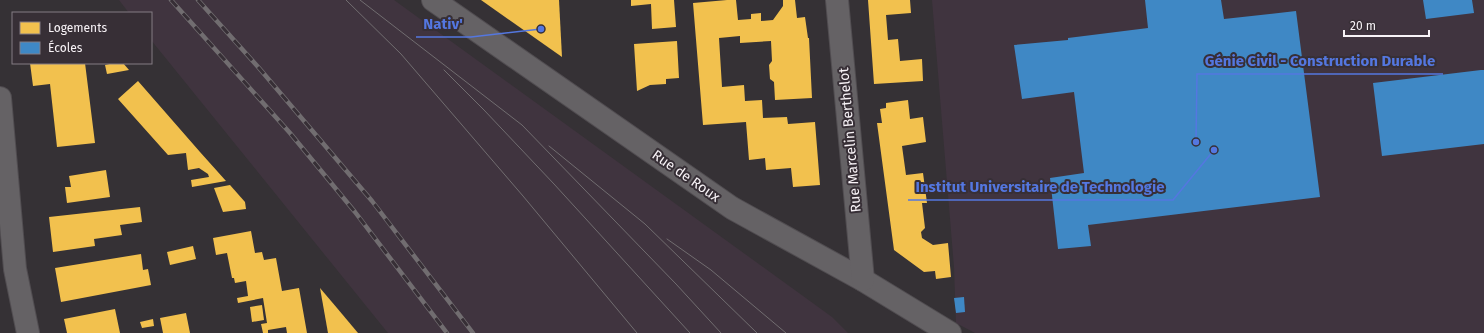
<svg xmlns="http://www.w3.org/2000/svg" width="1484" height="333" font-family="'Fira Sans',sans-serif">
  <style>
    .built { fill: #40343f }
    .homes { fill: #f2c14e }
    .schools { fill: #3f88c5 }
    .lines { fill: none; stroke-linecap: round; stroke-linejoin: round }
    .minor-casing { stroke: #514d51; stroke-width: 24 }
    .minor { stroke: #656265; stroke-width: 22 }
    .tram { stroke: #716d70; stroke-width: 1 }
    .rail-casing { stroke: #716d70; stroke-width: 4.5 }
    .rail { stroke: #372f36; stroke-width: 3; stroke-dasharray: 9; stroke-linecap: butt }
    .labels { text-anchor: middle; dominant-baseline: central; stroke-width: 4; stroke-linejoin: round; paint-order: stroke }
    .street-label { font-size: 14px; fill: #f8f3f7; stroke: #372f36 }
    .leader { fill: none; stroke: #5477e0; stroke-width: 1.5 }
    .callout-dot { fill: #5477e0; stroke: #372f36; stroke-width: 1.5 }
    .callout-label { font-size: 15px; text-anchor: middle; font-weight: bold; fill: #5477e0; stroke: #372f36; stroke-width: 4; stroke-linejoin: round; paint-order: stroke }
  </style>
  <rect width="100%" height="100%" fill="#353135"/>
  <!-- built -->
  <g class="built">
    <polygon points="119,0 394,0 832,317 848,333 388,333 151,40 151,13 129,13"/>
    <polygon points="932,0 1484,0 1484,333 975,333 956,323 954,267"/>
  </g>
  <!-- homes -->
  <g class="homes">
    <polygon points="481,0 559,0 562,57"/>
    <polygon points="631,0 674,0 676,27 652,29 651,4 631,6"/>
    <polygon points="727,0 736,0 738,20 751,19 751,14 761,13 761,21 773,20 783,6 783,0 795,0 797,18 805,17 808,38 809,38 812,98 775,100 774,82 770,79 769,65 772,61 771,41 740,43 740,36 719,38 722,87 744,85 745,101 762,100 763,118 787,117 788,124 815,122 820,185 793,187 791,168 766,170 765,158 749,160 746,122 703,125 693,3"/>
    <polygon points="868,0 910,0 911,13 886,15 888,40 898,39 900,61 922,59 923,81 874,84"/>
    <polygon points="677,41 679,78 666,79 666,84 650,85 637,91 634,44"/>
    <polygon points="30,63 85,63 95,143 57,147 50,84 33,86"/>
    <polygon points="114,63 123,63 129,70 107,74 105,65"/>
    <polygon points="138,81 200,152 226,181 192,187 191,180 209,177 208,174 199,168 188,170 186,153 168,155 118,99"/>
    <polygon points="908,100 910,119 923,117 926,142 902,146 906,175 923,173 927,203 922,203 925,228 921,232 922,238 933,245 948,243 951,277 936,279 935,271 924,272 894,250 877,123 882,123 880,109 886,108 886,103"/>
    <polygon points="106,170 110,197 67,203 65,187 71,187 69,176"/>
    <polygon points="230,185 245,202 246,209 223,212 214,188"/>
    <polygon points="140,207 142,222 120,225 122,235 94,239 95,246 53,252 49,217"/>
    <polygon points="251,231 255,253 262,252 264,260 276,258 282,291 299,288 307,333 287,333 286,327 268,330 268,333 263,333 261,324 267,323 263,298 238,303 237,298 248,296 246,281 235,283 234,278 232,278 227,253 216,255 213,238"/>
    <polygon points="193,246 196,259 170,265 167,252"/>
    <polygon points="141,254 143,270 148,269 151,285 61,302 55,268"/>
    <polygon points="320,288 337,308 358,333 328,333"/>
    <polygon points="262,305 264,320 252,322 250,307"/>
    <polygon points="115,309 120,333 67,333 64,319"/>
    <polygon points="186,313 190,333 163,333 160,318"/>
    <polygon points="153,319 154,326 142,328 140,322"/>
  </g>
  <!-- schools -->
  <g class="schools">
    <polygon points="1145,0 1221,0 1224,19 1296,11 1320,197 1088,225 1091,246 1058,249 1050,178 1084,173 1074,92 1022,99 1014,45 1068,40 1068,38 1148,28"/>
    <polygon points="1423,0 1472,0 1474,13 1426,19"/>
    <polygon points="1481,70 1484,70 1484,144 1382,156 1373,83"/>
    <polygon points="964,297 965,312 956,313 954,298"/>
  </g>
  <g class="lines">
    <defs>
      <g id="minor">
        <polyline points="433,0 732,208 863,280 950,333"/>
        <polyline points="837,0 863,280"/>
        <polyline points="0,98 15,269 28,333"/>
      </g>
    </defs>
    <!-- minor casing -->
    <use href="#minor" class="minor-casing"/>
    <!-- minor -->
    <use href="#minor" class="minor"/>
    <!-- tram -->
    <g class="tram">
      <polyline points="346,0 401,54 523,196 637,333"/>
      <polyline points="360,0 522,125 676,284 721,333"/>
      <polyline points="444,70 484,110 554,184 690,333"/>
      <polyline points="549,146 645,224 757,333"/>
      <polyline points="667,239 711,270 786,333"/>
    </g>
    <defs>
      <g id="rail">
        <polyline points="171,0 290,133 355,212 447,333"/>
        <polyline points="198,0 259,68 372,201 473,333"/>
      </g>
    </defs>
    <!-- rail casing -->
    <use href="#rail" class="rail-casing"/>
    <!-- rail -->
    <use href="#rail" class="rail"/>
  </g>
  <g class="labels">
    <!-- street labels -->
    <g class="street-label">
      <text transform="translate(850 140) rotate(-95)">Rue Marcelin Berthelot</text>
      <text transform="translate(686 176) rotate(35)">Rue de Roux</text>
    </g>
  </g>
  <!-- callouts -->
  <path class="leader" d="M541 29L471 37H416M1196 142L1197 74H1443M1214 150L1173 200H908"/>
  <g class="callout-dot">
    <circle cx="541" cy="29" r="4"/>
    <circle cx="1196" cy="142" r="4"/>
    <circle cx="1214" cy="150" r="4"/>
  </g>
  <g class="callout-label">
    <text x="443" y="29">Nativ'</text>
    <text x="1320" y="66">Génie Civil - Construction Durable</text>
    <text x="1040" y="192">Institut Universitaire de Technologie</text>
  </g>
  <!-- legend -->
  <rect x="12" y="12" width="140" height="52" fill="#372f36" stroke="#847d83"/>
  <rect x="20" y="22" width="20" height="12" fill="#f2c14e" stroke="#847d83"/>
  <text x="48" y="32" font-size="12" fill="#f8f3f7">Logements</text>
  <rect x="20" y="42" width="20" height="12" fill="#3f88c5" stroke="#847d83"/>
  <text x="48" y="52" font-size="12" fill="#f8f3f7">Écoles</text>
  <!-- scale -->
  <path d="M1344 30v6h85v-6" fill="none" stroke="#f8f3f7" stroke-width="2"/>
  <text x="1350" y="30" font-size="12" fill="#f8f3f7" stroke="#372f36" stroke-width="3" paint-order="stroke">20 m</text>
</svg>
